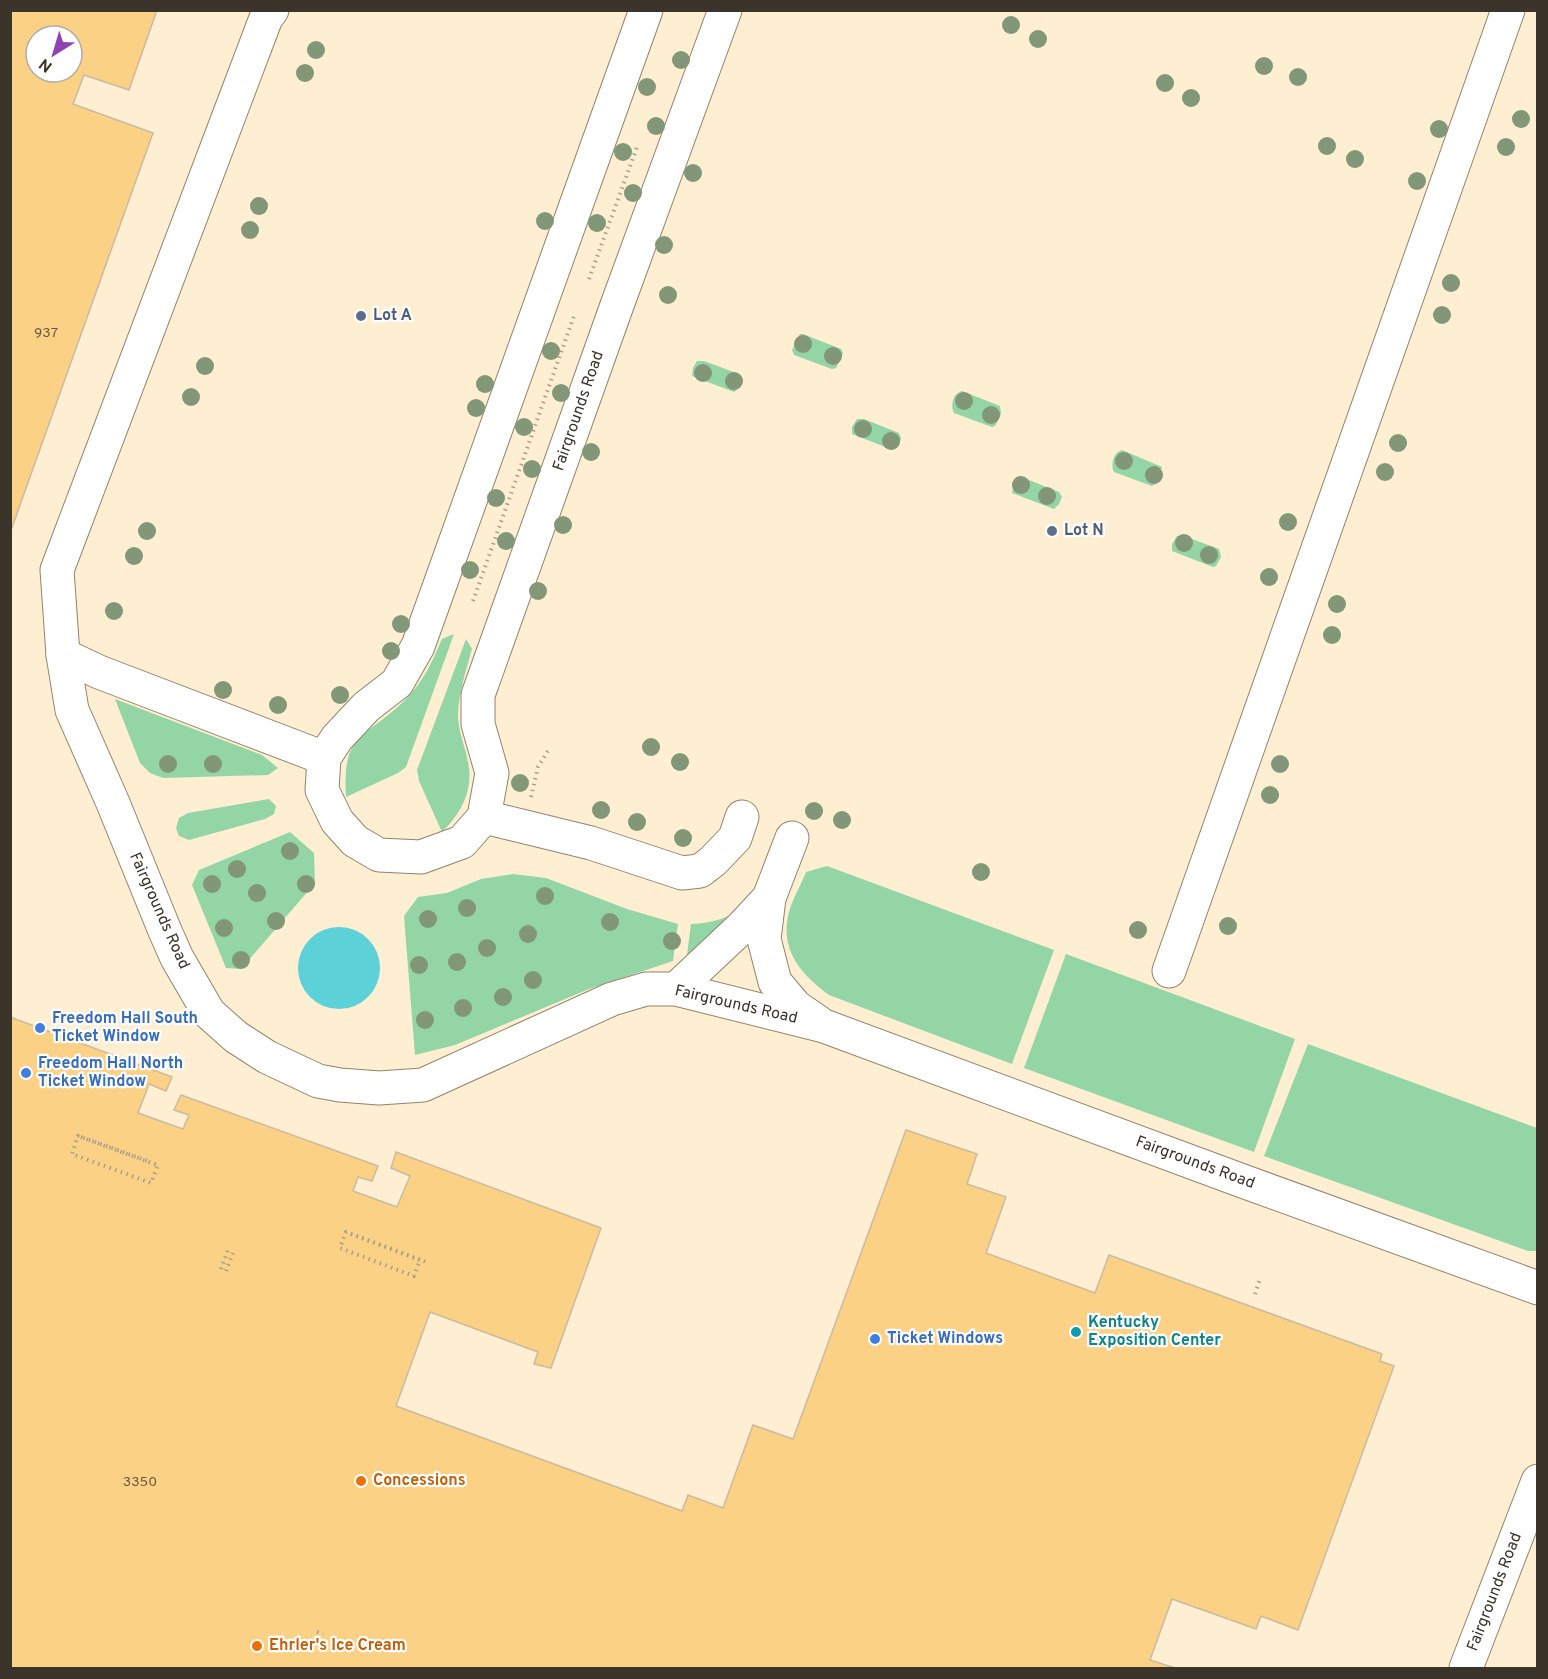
<svg xmlns="http://www.w3.org/2000/svg" width="1548" height="1679" font-family="Overpass,sans-serif">
  <style>
    .green { fill: #94d5a5 }
    .water { fill: #5cd2d8 }
    .building { fill: #fbd185; stroke: #cabba1; stroke-width: 1.5; fill-rule: evenodd }
    .lines { fill: none; stroke-linecap: round; stroke-linejoin: round }
    .minor-casing { stroke: #92836a; stroke-width: 35 }
    .path { stroke: #ab9f8b; stroke-width: 4; stroke-dasharray: 1.5 4.5; stroke-linecap: butt }
    .minor { stroke: #fff; stroke-width: 33 }
    .tree { fill: #819777 }
    .service-dot { fill: #5c6f8a; stroke: #fff; stroke-width: 2 }
    .shop-dot { fill: #3f7fe0; stroke: #fff; stroke-width: 2 }
    .culture-dot { fill: #0f9aa8; stroke: #fff; stroke-width: 2 }
    .food-dot { fill: #e8710a; stroke: #fff; stroke-width: 2 }
    .labels { text-anchor: middle; dominant-baseline: central; stroke-width: 4.5; stroke-linejoin: round; paint-order: stroke }
    .number-label { font-size: 14px; fill: #6a5b41 }
    .service-label { font-size: 16px; font-weight: bold; fill: #4e5e75; stroke: #fff; text-anchor: start }
    .street-label { font-size: 16px; fill: #3a342a; stroke: #fff }
    .shop-label { font-size: 16px; font-weight: bold; fill: #366cbe; stroke: #fff; text-anchor: start }
    .culture-label { font-size: 16px; font-weight: bold; fill: #0d838f; stroke: #fff; text-anchor: start }
    .food-label { font-size: 16px; font-weight: bold; fill: #c56008; stroke: #fff; text-anchor: start }
  </style>
  <rect width="100%" height="100%" fill="#feeed2"/>
  <!-- green -->
  <g class="green">
    <polygon points="800,334 803,334 841,349 843,353 836,368 832,369 794,355 792,350"/>
    <polygon points="697,361 704,361 739,374 742,379 740,387 734,392 692,376 693,368"/>
    <path d="M 962,391 L 1000,406 L 1001,414 L 995,426 L 992,427 L 954,413 C 950,406 953,393 962,391 Z"/>
    <polygon points="857,419 864,419 899,433 901,438 899,446 893,450 852,434 852,427"/>
    <path d="M 1122,450 L 1162,467 L 1157,483 L 1152,486 L 1114,472 C 1110,465 1114,452 1122,450 Z"/>
    <polygon points="1017,478 1024,478 1059,492 1062,497 1059,504 1054,509 1012,493 1013,486"/>
    <polygon points="1177,536 1184,536 1219,549 1221,557 1216,566 1213,567 1172,551 1172,544"/>
    <path d="M 454,634 L 406,767 L 398,773 L 346,797 C 342,731 364,740 404,701 C 424,681 431,664 442,639 Z"/>
    <path d="M 466,639 L 472,649 C 466,671 458,694 458,717 C 459,734 465,746 468,762 C 474,790 461,813 442,832 L 419,781 L 417,770 Z"/>
    <polygon points="115,699 262,755 278,768 268,775 163,778 150,773 140,763"/>
    <polygon points="269,799 276,806 274,814 265,819 189,840 179,836 176,828 179,818 188,813"/>
    <polygon points="290,832 314,853 315,883 241,969 226,968 192,885 199,870"/>
    <path d="M 827,866 L 1054,950 L 1012,1064 L 829,995 C 801,974 779,950 789,912 C 793,898 801,885 806,872 Z"/>
    <polygon points="513,874 546,878 627,909 678,924 673,961 589,989 455,1045 415,1055 404,916 418,897 447,893 481,879"/>
    <path d="M 750,905 L 722,933 L 687,955 L 691,924 C 716,923 728,917 750,905 Z"/>
    <polygon points="1066,954 1295,1039 1254,1152 1024,1068"/>
    <polygon points="1308,1044 1537,1128 1537,1251 1528,1251 1264,1156"/>
  </g>
  <!-- water -->
  <circle class="water" cx="339" cy="968" r="41"/>
  <!-- building -->
  <g class="building">
    <path d="M 10,10 L 157,10 L 129,90 L 84,75 L 73,104 L 153,133 L 10,533 ZM 36,36 L 72,36 L 72,72 L 36,72 Z"/>
    <polygon points="10,1017 172,1077 166,1091 149,1084 138,1113 183,1129 189,1115 174,1110 181,1095 378,1166 372,1181 358,1177 353,1191 397,1207 410,1176 391,1168 396,1152 601,1228 551,1368 534,1364 538,1352 430,1312 396,1406 682,1511 688,1495 723,1508 753,1425 793,1439 906,1130 977,1154 967,1184 1006,1197 986,1253 1095,1293 1109,1255 1382,1354 1380,1361 1394,1366 1298,1630 1261,1616 1256,1629 1172,1599 1150,1660 1175,1668 10,1668"/>
  </g>
  <g class="lines">
    <defs>
      <g id="minor">
        <polyline points="272,10 266,18 57,570 63,655 72,710 113,803 165,931 177,958 209,1013 236,1037 267,1057 318,1081 340,1085 379,1088 423,1085 612,999 646,989 676,989 824,1026 1248,1183 1538,1288"/>
        <polyline points="646,10 418,646 397,683 366,707 337,738 324,758 322,790 337,821 355,841 379,855 421,857 462,842 484,817 492,773 478,724 478,695 616,308 725,10"/>
        <polyline points="63,655 99,672 324,758"/>
        <polyline points="484,817 591,843 682,873 700,871 713,861 735,838 742,817"/>
        <polyline points="792,838 769,898 764,939 775,982 796,1007 818,1022"/>
        <polyline points="1169,971 1508,10"/>
        <polyline points="676,989 742,927 769,898"/>
        <polyline points="1466,1668 1538,1481"/>
      </g>
    </defs>
    <!-- minor casing -->
    <use href="#minor" class="minor-casing"/>
    <!-- path -->
    <g class="path">
      <polyline points="589,279 637,147"/>
      <polyline points="473,601 575,313"/>
      <polyline points="531,797 538,767 549,749"/>
      <polyline points="81,1137 149,1162 158,1165 151,1183 72,1154 78,1136 148,1161"/>
      <polyline points="351,1234 412,1257 420,1260 414,1276 340,1248 346,1232 354,1235 429,1263"/>
      <polyline points="221,1269 228,1250"/>
      <polyline points="226,1271 233,1253"/>
      <polyline points="1255,1294 1260,1279"/>
      <polyline points="317,1632 323,1634"/>
    </g>
    <!-- minor -->
    <use href="#minor" class="minor"/>
  </g>
  <!-- trees -->
  <g class="tree">
    <circle cx="1011" cy="25" r="9"/>
    <circle cx="1038" cy="39" r="9"/>
    <circle cx="316" cy="50" r="9"/>
    <circle cx="681" cy="60" r="9"/>
    <circle cx="1264" cy="66" r="9"/>
    <circle cx="305" cy="73" r="9"/>
    <circle cx="1298" cy="77" r="9"/>
    <circle cx="1165" cy="83" r="9"/>
    <circle cx="647" cy="87" r="9"/>
    <circle cx="1191" cy="98" r="9"/>
    <circle cx="1521" cy="119" r="9"/>
    <circle cx="656" cy="126" r="9"/>
    <circle cx="1439" cy="129" r="9"/>
    <circle cx="1327" cy="146" r="9"/>
    <circle cx="1506" cy="147" r="9"/>
    <circle cx="623" cy="152" r="9"/>
    <circle cx="1355" cy="159" r="9"/>
    <circle cx="693" cy="173" r="9"/>
    <circle cx="1417" cy="181" r="9"/>
    <circle cx="633" cy="193" r="9"/>
    <circle cx="259" cy="206" r="9"/>
    <circle cx="545" cy="221" r="9"/>
    <circle cx="597" cy="223" r="9"/>
    <circle cx="250" cy="230" r="9"/>
    <circle cx="664" cy="245" r="9"/>
    <circle cx="1451" cy="283" r="9"/>
    <circle cx="668" cy="295" r="9"/>
    <circle cx="1442" cy="315" r="9"/>
    <circle cx="803" cy="344" r="9"/>
    <circle cx="551" cy="351" r="9"/>
    <circle cx="833" cy="356" r="9"/>
    <circle cx="205" cy="366" r="9"/>
    <circle cx="703" cy="373" r="9"/>
    <circle cx="734" cy="381" r="9"/>
    <circle cx="485" cy="384" r="9"/>
    <circle cx="561" cy="393" r="9"/>
    <circle cx="191" cy="397" r="9"/>
    <circle cx="964" cy="401" r="9"/>
    <circle cx="476" cy="408" r="9"/>
    <circle cx="991" cy="415" r="9"/>
    <circle cx="524" cy="427" r="9"/>
    <circle cx="863" cy="429" r="9"/>
    <circle cx="891" cy="441" r="9"/>
    <circle cx="1398" cy="443" r="9"/>
    <circle cx="591" cy="452" r="9"/>
    <circle cx="1124" cy="461" r="9"/>
    <circle cx="532" cy="469" r="9"/>
    <circle cx="1385" cy="472" r="9"/>
    <circle cx="1154" cy="475" r="9"/>
    <circle cx="1021" cy="485" r="9"/>
    <circle cx="1047" cy="496" r="9"/>
    <circle cx="496" cy="498" r="9"/>
    <circle cx="1288" cy="522" r="9"/>
    <circle cx="563" cy="525" r="9"/>
    <circle cx="147" cy="531" r="9"/>
    <circle cx="506" cy="541" r="9"/>
    <circle cx="1184" cy="543" r="9"/>
    <circle cx="1209" cy="555" r="9"/>
    <circle cx="134" cy="556" r="9"/>
    <circle cx="470" cy="570" r="9"/>
    <circle cx="1269" cy="577" r="9"/>
    <circle cx="538" cy="591" r="9"/>
    <circle cx="1337" cy="604" r="9"/>
    <circle cx="114" cy="611" r="9"/>
    <circle cx="401" cy="624" r="9"/>
    <circle cx="1332" cy="635" r="9"/>
    <circle cx="391" cy="651" r="9"/>
    <circle cx="223" cy="690" r="9"/>
    <circle cx="340" cy="695" r="9"/>
    <circle cx="278" cy="705" r="9"/>
    <circle cx="651" cy="747" r="9"/>
    <circle cx="680" cy="762" r="9"/>
    <circle cx="168" cy="764" r="9"/>
    <circle cx="213" cy="764" r="9"/>
    <circle cx="1280" cy="764" r="9"/>
    <circle cx="520" cy="783" r="9"/>
    <circle cx="1270" cy="795" r="9"/>
    <circle cx="601" cy="810" r="9"/>
    <circle cx="814" cy="811" r="9"/>
    <circle cx="842" cy="820" r="9"/>
    <circle cx="637" cy="822" r="9"/>
    <circle cx="683" cy="838" r="9"/>
    <circle cx="290" cy="851" r="9"/>
    <circle cx="237" cy="869" r="9"/>
    <circle cx="981" cy="872" r="9"/>
    <circle cx="212" cy="884" r="9"/>
    <circle cx="306" cy="884" r="9"/>
    <circle cx="257" cy="893" r="9"/>
    <circle cx="545" cy="896" r="9"/>
    <circle cx="467" cy="908" r="9"/>
    <circle cx="428" cy="919" r="9"/>
    <circle cx="276" cy="921" r="9"/>
    <circle cx="610" cy="922" r="9"/>
    <circle cx="1228" cy="926" r="9"/>
    <circle cx="224" cy="928" r="9"/>
    <circle cx="1138" cy="930" r="9"/>
    <circle cx="528" cy="934" r="9"/>
    <circle cx="672" cy="941" r="9"/>
    <circle cx="487" cy="948" r="9"/>
    <circle cx="241" cy="960" r="9"/>
    <circle cx="457" cy="962" r="9"/>
    <circle cx="419" cy="965" r="9"/>
    <circle cx="533" cy="980" r="9"/>
    <circle cx="503" cy="997" r="9"/>
    <circle cx="463" cy="1008" r="9"/>
    <circle cx="425" cy="1020" r="9"/>
  </g>
  <!-- markers -->
  <g class="service-dot">
    <circle cx="361" cy="316" r="6"/>
    <circle cx="1052" cy="531" r="6"/>
  </g>
  <g class="shop-dot">
    <circle cx="40" cy="1028" r="6"/>
    <circle cx="26" cy="1073" r="6"/>
    <circle cx="875" cy="1339" r="6"/>
  </g>
  <circle class="culture-dot" cx="1076" cy="1332" r="6"/>
  <g class="food-dot">
    <circle cx="361" cy="1481" r="6"/>
    <circle cx="257" cy="1646" r="6"/>
  </g>
  <g class="labels">
    <!-- number labels -->
    <g class="number-label">
      <text x="46" y="333">937</text>
      <text x="140" y="1482">3350</text>
    </g>
    <!-- service labels -->
    <g class="service-label">
      <text x="373" y="316">Lot A</text>
      <text x="1064" y="531">Lot N</text>
    </g>
    <!-- street labels -->
    <g class="street-label">
      <text transform="translate(579 411) rotate(-71)">Fairgrounds Road</text>
      <text transform="translate(159 911) rotate(66)">Fairgrounds Road</text>
      <text transform="translate(736 1005) rotate(13)">Fairgrounds Road</text>
      <text transform="translate(1195 1163) rotate(20)">Fairgrounds Road</text>
      <text transform="translate(1495 1592) rotate(-69)">Fairgrounds Road</text>
    </g>
    <!-- shop labels -->
    <g class="shop-label">
      <text x="52" y="1019">Freedom Hall South<tspan x="52" dy="18">Ticket Window</tspan></text>
      <text x="38" y="1064">Freedom Hall North<tspan x="38" dy="18">Ticket Window</tspan></text>
      <text x="887" y="1339">Ticket Windows</text>
    </g>
    <!-- culture labels -->
    <g class="culture-label">
      <text x="1088" y="1323">Kentucky<tspan x="1088" dy="18">Exposition Center</tspan></text>
    </g>
    <!-- food labels -->
    <g class="food-label">
      <text x="373" y="1481">Concessions</text>
      <text x="269" y="1646">Ehrler's Ice Cream</text>
    </g>
  </g>
  <!-- border -->
  <rect width="1548" height="1679" fill="none" stroke="#3a342a" stroke-width="24"/>
  <!-- north arrow -->
  <g transform="translate(54 54) rotate(217)"><circle r="28" fill="#ffffff" stroke="#b0aeaa" stroke-width="1.5"/>
  <path d="M0-4.5L10 22L0 15L-10 22Z" fill="#9041b2"/>
  <text y="-9" font-size="16" font-weight="bold" text-anchor="middle" fill="#3a342a">N</text>
  </g>
</svg>
